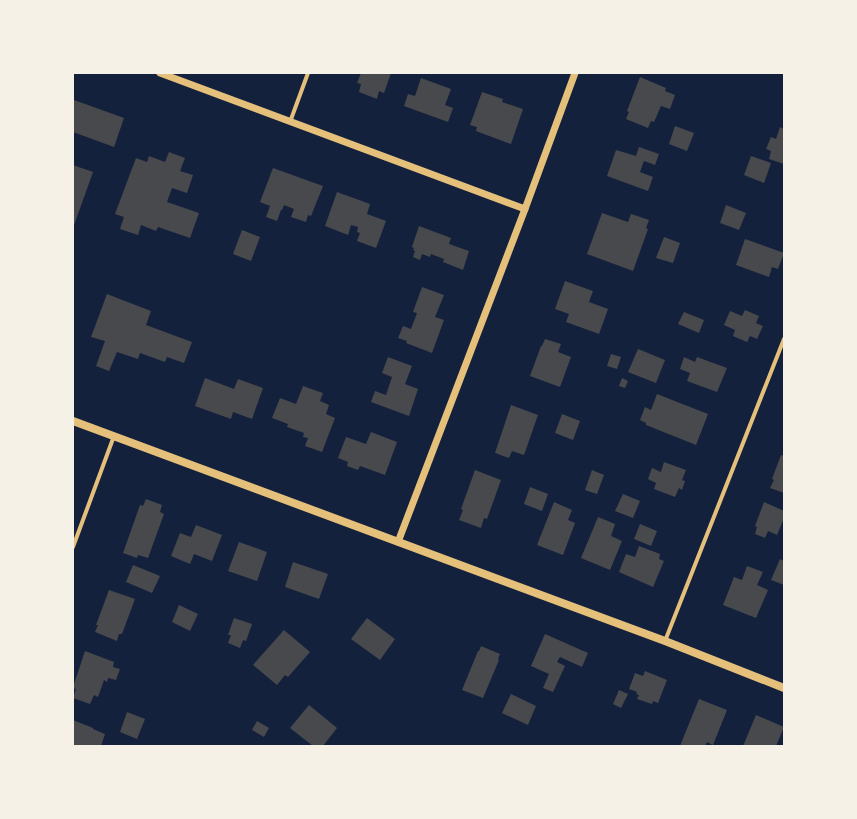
<svg xmlns="http://www.w3.org/2000/svg" width="857" height="819" font-family="Jost,sans-serif">
  <style>
    .building { fill: #48494c }
    .lines { fill: none; stroke-linecap: round; stroke-linejoin: round }
    .minor { stroke: #e5c07b; stroke-width: 4 }
    .tertiary { stroke: #e5c07b; stroke-width: 7 }
    .secondary { stroke: #e5c07b; stroke-width: 8 }
  </style>
  <rect width="100%" height="100%" fill="#14213d"/>
  <!-- building -->
  <g class="building">
    <polygon points="361,73 391,73 384,93 379,91 377,99 359,92 361,84 357,83"/>
    <polygon points="640,77 666,88 665,91 675,95 670,109 661,106 654,122 651,121 648,128 626,119 629,112 627,111"/>
    <polygon points="421,78 451,89 445,105 453,108 448,122 404,106 408,94 415,96"/>
    <polygon points="482,92 503,99 502,102 523,109 511,144 476,131 477,127 470,125"/>
    <polygon points="74,100 124,118 114,147 73,132"/>
    <polygon points="675,126 694,133 687,151 669,144"/>
    <polygon points="780,127 784,129 784,164 769,159 771,151 766,149 771,137 776,139"/>
    <polygon points="639,147 659,154 655,165 644,161 640,172 653,177 648,191 607,176 616,150 636,156"/>
    <polygon points="169,152 185,158 180,171 193,175 187,193 172,188 167,202 199,213 190,238 158,227 156,231 141,225 138,235 120,229 124,217 115,214 136,158 147,162 149,156 165,162"/>
    <polygon points="751,156 771,163 764,183 744,175"/>
    <polygon points="73,165 93,172 73,228"/>
    <polygon points="273,168 323,186 311,216 308,215 306,222 291,217 294,209 284,205 282,210 281,210 277,221 266,217 270,206 260,202"/>
    <polygon points="337,192 370,204 367,214 386,221 376,248 357,241 360,233 357,232 358,227 351,225 348,235 325,226"/>
    <polygon points="726,205 746,213 739,230 720,223"/>
    <polygon points="602,213 628,222 631,214 649,220 646,228 648,229 633,271 587,254"/>
    <polygon points="419,226 451,238 449,244 469,251 463,270 443,262 444,259 431,254 430,257 422,254 420,260 413,257 415,251 413,250 414,248 412,247"/>
    <polygon points="242,230 260,237 251,261 233,254"/>
    <polygon points="664,237 680,243 673,263 656,258"/>
    <polygon points="745,239 784,253 778,269 772,267 769,277 736,265"/>
    <polygon points="565,281 593,291 589,302 608,309 599,334 566,322 569,314 555,309"/>
    <polygon points="422,287 444,295 435,317 444,320 432,353 406,343 407,341 398,338 403,326 411,329 417,313 413,312"/>
    <polygon points="107,294 151,311 146,325 192,342 184,363 167,357 165,362 140,353 138,359 117,352 109,371 96,366 105,341 91,337"/>
    <polygon points="745,310 759,316 756,323 763,326 757,339 750,336 747,342 733,336 735,330 724,325 730,311 742,316"/>
    <polygon points="684,312 704,320 699,333 678,324"/>
    <polygon points="545,339 561,344 558,352 571,357 560,387 530,376 541,346 542,346"/>
    <polygon points="638,349 665,360 656,383 628,372"/>
    <polygon points="611,354 621,357 617,369 607,366"/>
    <polygon points="388,357 412,366 405,384 418,389 409,416 371,402 375,391 386,395 392,377 382,373"/>
    <polygon points="684,357 695,362 697,357 727,368 717,392 687,381 690,373 680,369"/>
    <polygon points="205,378 234,389 238,379 263,388 252,419 233,412 231,419 195,406"/>
    <polygon points="622,378 628,381 625,388 619,386"/>
    <polygon points="303,386 323,393 320,401 329,405 326,414 335,418 322,452 305,446 308,438 303,437 304,433 287,427 288,424 272,418 280,398 296,404"/>
    <polygon points="657,394 708,414 696,445 646,425 646,423 640,420 645,407 651,410"/>
    <polygon points="511,405 538,415 524,455 512,451 509,458 495,453"/>
    <polygon points="562,414 580,421 573,440 555,433"/>
    <polygon points="371,432 397,442 385,475 360,466 358,470 347,466 348,462 338,458 346,437 366,444"/>
    <polygon points="781,455 784,456 784,493 770,488 774,480 772,479"/>
    <polygon points="664,462 686,470 682,480 685,481 682,490 679,488 675,497 654,489 656,483 648,479 652,468 661,472"/>
    <polygon points="475,470 501,480 487,519 484,518 481,528 459,520 463,510 461,509"/>
    <polygon points="592,470 604,475 597,494 585,490"/>
    <polygon points="530,487 548,494 542,511 524,504"/>
    <polygon points="623,494 640,501 633,518 615,511"/>
    <polygon points="146,499 162,505 160,512 164,514 148,558 138,555 137,558 123,553 140,505 143,506"/>
    <polygon points="554,502 572,510 568,520 575,523 563,555 537,545"/>
    <polygon points="764,502 784,511 784,518 777,535 768,531 765,538 755,534 757,527 755,526"/>
    <polygon points="598,517 615,524 611,536 622,541 610,570 581,558"/>
    <polygon points="640,524 657,531 651,546 634,539"/>
    <polygon points="196,525 222,535 212,561 194,554 190,564 171,556 180,533 191,537"/>
    <polygon points="239,542 267,552 257,581 228,571"/>
    <polygon points="639,546 660,554 659,559 664,561 653,587 619,572 626,554 635,557"/>
    <polygon points="780,559 784,561 784,585 771,580"/>
    <polygon points="293,562 328,574 319,599 285,587"/>
    <polygon points="133,565 160,576 152,593 126,582"/>
    <polygon points="747,566 763,572 757,585 768,590 756,618 723,605 734,577 742,580"/>
    <polygon points="109,590 135,599 122,634 119,634 117,641 95,632 98,625 96,625"/>
    <polygon points="179,605 198,614 190,631 172,622"/>
    <polygon points="234,618 252,624 246,641 243,640 240,648 228,643 231,635 228,635"/>
    <polygon points="367,618 395,639 380,660 351,639"/>
    <polygon points="284,630 310,652 288,677 285,675 277,685 253,665"/>
    <polygon points="545,634 588,653 582,667 560,657 557,662 565,666 553,692 543,688 549,674 531,666"/>
    <polygon points="481,646 500,654 498,659 499,660 483,698 462,690 478,651 479,651"/>
    <polygon points="85,651 114,662 113,667 120,669 116,680 108,678 107,682 104,680 98,697 94,695 90,704 73,698 76,689 73,688 73,687"/>
    <polygon points="645,671 667,680 658,703 653,701 652,704 637,699 639,695 636,694 637,692 629,689 635,673 643,676"/>
    <polygon points="619,690 628,694 621,708 613,704"/>
    <polygon points="511,694 536,706 528,725 502,713"/>
    <polygon points="699,699 727,710 713,745 707,742 705,746 680,746"/>
    <polygon points="309,705 337,728 323,746 313,746 290,728"/>
    <polygon points="127,712 145,719 137,739 120,732"/>
    <polygon points="756,715 784,727 776,746 743,746"/>
    <polygon points="73,720 93,728 93,729 105,734 101,746 73,746"/>
    <polygon points="257,721 269,728 264,737 252,730"/>
  </g>
  <g class="lines">
    <!-- minor -->
    <g class="minor">
      <polyline points="290,122 308,73"/>
      <polyline points="73,547 114,436"/>
      <polyline points="665,641 784,339"/>
    </g>
    <!-- tertiary -->
    <g class="tertiary">
      <polyline points="160,73 525,209"/>
      <polyline points="398,542 525,209 575,73"/>
    </g>
    <!-- secondary -->
    <polyline class="secondary" points="73,421 665,641 784,688"/>
  </g>
  <!-- border -->
  <rect width="857" height="819" fill="none" stroke="#f6f1e7" stroke-width="148"/>
</svg>
